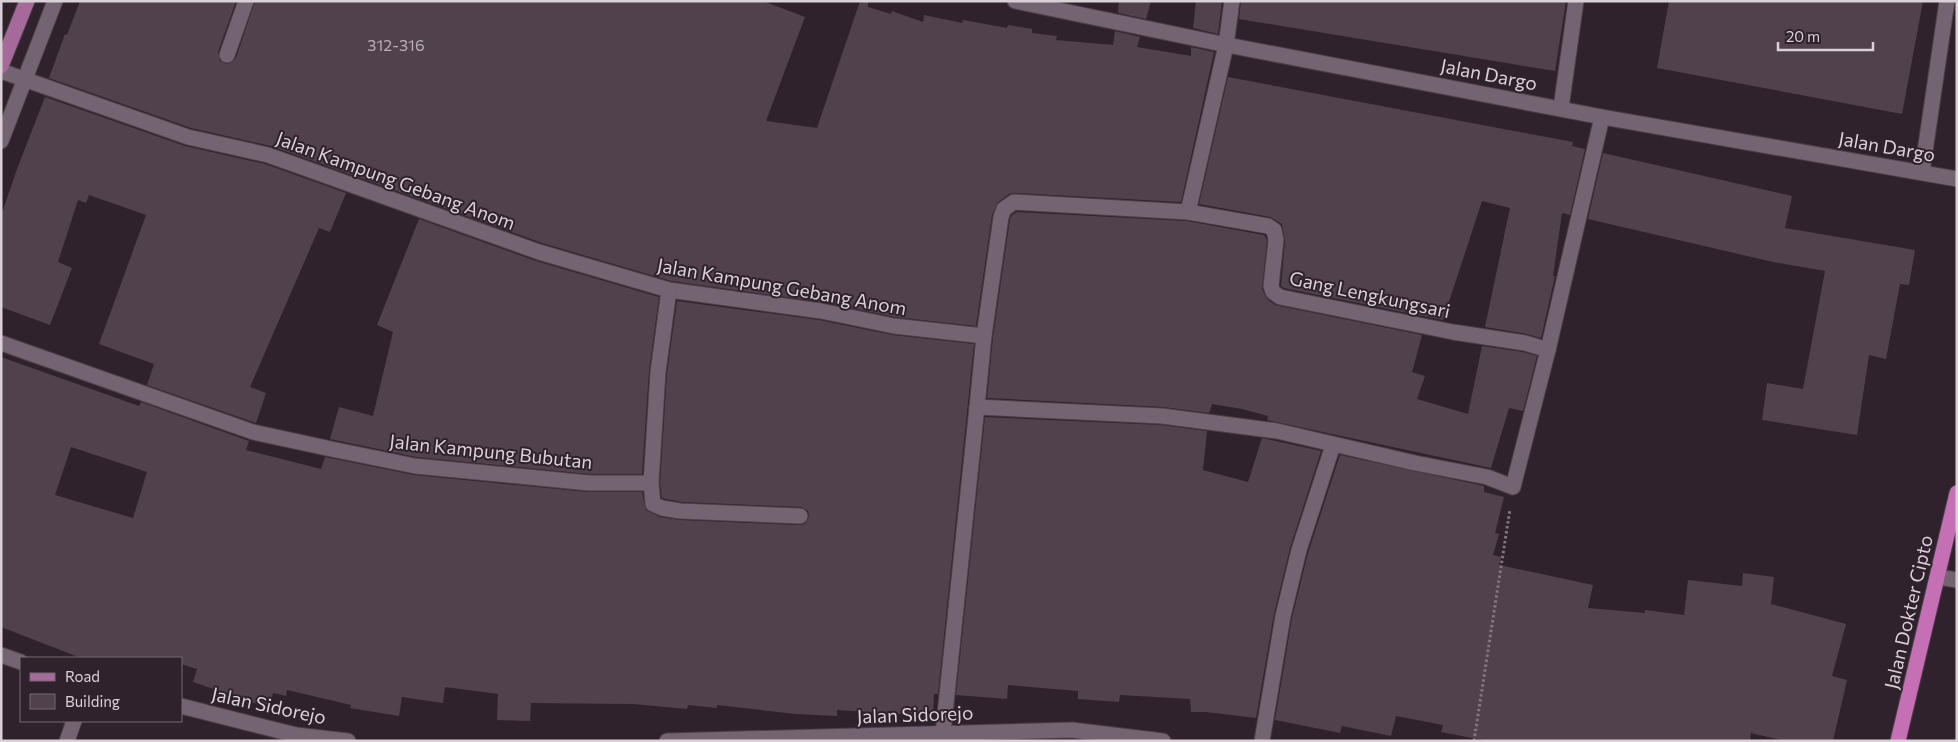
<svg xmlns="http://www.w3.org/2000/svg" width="1958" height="742" font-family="Commissioner,sans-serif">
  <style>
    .building { fill: #51414d; fill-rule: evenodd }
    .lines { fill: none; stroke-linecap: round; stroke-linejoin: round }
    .minor-casing { stroke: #4a3e48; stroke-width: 17 }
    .major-casing { stroke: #4a3e48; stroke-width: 17 }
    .highway-casing { stroke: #4a3e48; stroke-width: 17 }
    .path { stroke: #82767f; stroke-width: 3; stroke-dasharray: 2.5 2.5; stroke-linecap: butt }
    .minor { stroke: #746370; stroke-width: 15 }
    .major { stroke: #a56a99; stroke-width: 15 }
    .highway { stroke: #c56fb4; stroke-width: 15 }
    .labels { text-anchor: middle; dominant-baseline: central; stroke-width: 4; stroke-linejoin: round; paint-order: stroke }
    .number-label { font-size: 16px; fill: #b8adb5 }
    .street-label { font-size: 19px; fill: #dad1d8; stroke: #30222d }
  </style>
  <rect width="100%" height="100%" fill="#30222d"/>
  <!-- building -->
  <g class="building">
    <polygon points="80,1 236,1 218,52 220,61 228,64 236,58 255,1 763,1 805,17 766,121 817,128 860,1 868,1 868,7 891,14 892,11 923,22 924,15 962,23 963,20 1007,28 1008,25 1032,29 1032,33 1057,36 1056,40 1113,45 1115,31 1140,37 1137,47 1191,56 1191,47 1214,52 1181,202 1015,193 1009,194 998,202 992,215 976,326 895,317 822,302 671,281 542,243 271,146 191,128 49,78 65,34 67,35"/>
    <polygon points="1119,1 1151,1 1146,19 1118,13"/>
    <polygon points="1196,1 1222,1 1218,34 1193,28"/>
    <polygon points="1241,1 1566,1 1555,71 1239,19"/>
    <polygon points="1669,1 1923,1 1902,114 1657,68"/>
    <polygon points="1228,77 1573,142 1572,146 1585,149 1570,215 1562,213 1553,276 1555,276 1541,338 1527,334 1485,327 1510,208 1482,201 1443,320 1284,288 1281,286 1285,241 1282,224 1270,217 1199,204"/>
    <polygon points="45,97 185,146 265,164 346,193 330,232 319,228 250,387 266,393 256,423 147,385 154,364 99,344 146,215 89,195 86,203 78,200 58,262 72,268 50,325 1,307 1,216 17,169"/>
    <polygon points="1603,153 1792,196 1785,228 1915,250 1909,285 1900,284 1886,359 1869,355 1857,435 1762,420 1767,383 1803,389 1825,271 1773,262 1588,219"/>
    <polygon points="1017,212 1187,221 1264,235 1267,240 1262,289 1267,299 1275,305 1422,335 1412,372 1425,376 1417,399 1468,414 1482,346 1523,352 1537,356 1523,411 1509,408 1491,468 1267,420 1268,416 1242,409 1212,404 1209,413 1163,407 987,398 993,337 1010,219 1012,215"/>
    <polygon points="419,219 536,261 659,297 649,371 642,474 589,474 416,457 330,439 339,407 373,416 393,332 377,325"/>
    <path d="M 677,301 L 819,320 L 893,335 L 974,344 L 938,694 L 934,694 L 933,716 L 837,710 L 837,716 L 796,714 L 717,705 L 717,708 L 688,705 L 687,709 L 634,704 L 531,703 L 530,721 L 497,720 L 498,694 L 445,687 L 443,703 L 402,697 L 399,716 L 350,708 L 351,705 L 287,690 L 286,696 L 273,693 L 269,708 L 193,682 L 197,669 L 181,664 L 181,658 L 81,658 L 1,627 L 1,357 L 139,406 L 141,402 L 249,441 L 246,450 L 321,469 L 325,457 L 414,475 L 588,492 L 642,492 L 646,510 L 660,517 L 680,520 L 800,525 L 805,524 L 809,516 L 808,511 L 801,507 L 681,502 L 662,498 L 660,483 L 667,373 ZM 71,447 L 147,472 L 133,518 L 55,495 Z"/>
    <polygon points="985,417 1161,425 1207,431 1203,470 1248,482 1262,438 1321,451 1290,548 1274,614 1256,718 1206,712 1191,712 1190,699 1120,695 1119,702 1078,699 1078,691 1008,685 1007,699 956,695"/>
    <polygon points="1340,455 1484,486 1484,492 1504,497 1495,533 1499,534 1493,555 1501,557 1499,565 1593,585 1588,608 1645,613 1645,610 1684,615 1688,580 1742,586 1743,573 1774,577 1771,604 1846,624 1832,676 1847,680 1833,741 1785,741 1751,733 1750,741 1488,741 1441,732 1443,725 1396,716 1391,736 1342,726 1340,733 1275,720 1292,618 1308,553"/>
  </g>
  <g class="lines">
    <defs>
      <g id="minor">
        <polyline points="1015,1 1222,44 1602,117 1957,179"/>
        <polyline points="227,55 246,1"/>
        <polyline points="1,71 188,137 268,155 539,252 669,290 821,311 894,326 984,336 1001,217 1004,209 1014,202 1188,212 1226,45 1232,1"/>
        <polyline points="1561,108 1576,1"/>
        <polyline points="1,141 55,1"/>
        <polyline points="1922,172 1947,1"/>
        <polyline points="1188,212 1268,226 1274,230 1276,240 1271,286 1273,292 1280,297 1453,332 1525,343 1548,350"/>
        <polyline points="984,336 977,407 1162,416 1277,431 1415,463 1487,477 1513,487 1548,350 1602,117"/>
        <polyline points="1,343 253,432 336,450 415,466 589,483 651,483 658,372 669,290"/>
        <polyline points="651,483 653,504 662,508 680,511 800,516"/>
        <polyline points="1938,577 1957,580"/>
        <polyline points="1,655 21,662"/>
        <polyline points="181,706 296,735 348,741"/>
        <polyline points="943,733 977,407"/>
        <polyline points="67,741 74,721"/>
        <polyline points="667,741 1072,730 1163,741"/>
        <polyline points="1262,741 1283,616 1299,550 1333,445"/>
      </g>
      <polyline id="major" points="1,66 27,1"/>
      <polyline id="highway" points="1898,741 1957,493"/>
    </defs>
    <!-- minor casing -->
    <use href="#minor" class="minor-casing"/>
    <!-- major casing -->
    <use href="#major" class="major-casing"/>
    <!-- highway casing -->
    <use href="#highway" class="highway-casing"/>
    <!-- path -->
    <polyline class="path" points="1474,741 1510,509"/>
    <!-- minor -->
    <use href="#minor" class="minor"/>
    <!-- major -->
    <use href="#major" class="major"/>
    <!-- highway -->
    <use href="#highway" class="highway"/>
  </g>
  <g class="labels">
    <!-- number labels -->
    <g class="number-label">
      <text x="396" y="44">312-316</text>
    </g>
    <!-- street labels -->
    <g class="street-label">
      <text transform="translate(1489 74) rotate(11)">Jalan Dargo</text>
      <text transform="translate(1887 146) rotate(10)">Jalan Dargo</text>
      <text transform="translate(396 180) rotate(20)">Jalan Kampung Gebang Anom</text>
      <text transform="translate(782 286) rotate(10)">Jalan Kampung Gebang Anom</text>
      <text transform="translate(1370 294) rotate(12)">Gang Lengkungsari</text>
      <text transform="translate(491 451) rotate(6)">Jalan Kampung Bubutan</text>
      <text transform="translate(1908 612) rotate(-77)">Jalan Dokter Cipto</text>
      <text transform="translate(269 705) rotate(12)">Jalan Sidorejo</text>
      <text transform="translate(915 714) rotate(-2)">Jalan Sidorejo</text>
    </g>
  </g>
  <!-- border -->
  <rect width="1958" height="742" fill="none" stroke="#dad1d8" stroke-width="5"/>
  <!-- legend -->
  <rect x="20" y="657" width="162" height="65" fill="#30222d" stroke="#746871"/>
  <rect x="30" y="673" width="25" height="8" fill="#a56a99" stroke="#746871"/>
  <text x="65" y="682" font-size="15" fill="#dad1d8">Road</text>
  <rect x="30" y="694" width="25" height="15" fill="#51414d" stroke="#746871"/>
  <text x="65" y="707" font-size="15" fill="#dad1d8">Building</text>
  <!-- scale -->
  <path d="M1778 42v8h95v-8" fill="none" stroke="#dad1d8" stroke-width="2.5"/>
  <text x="1786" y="42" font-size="15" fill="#dad1d8" stroke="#30222d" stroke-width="4" paint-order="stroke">20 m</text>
</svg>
